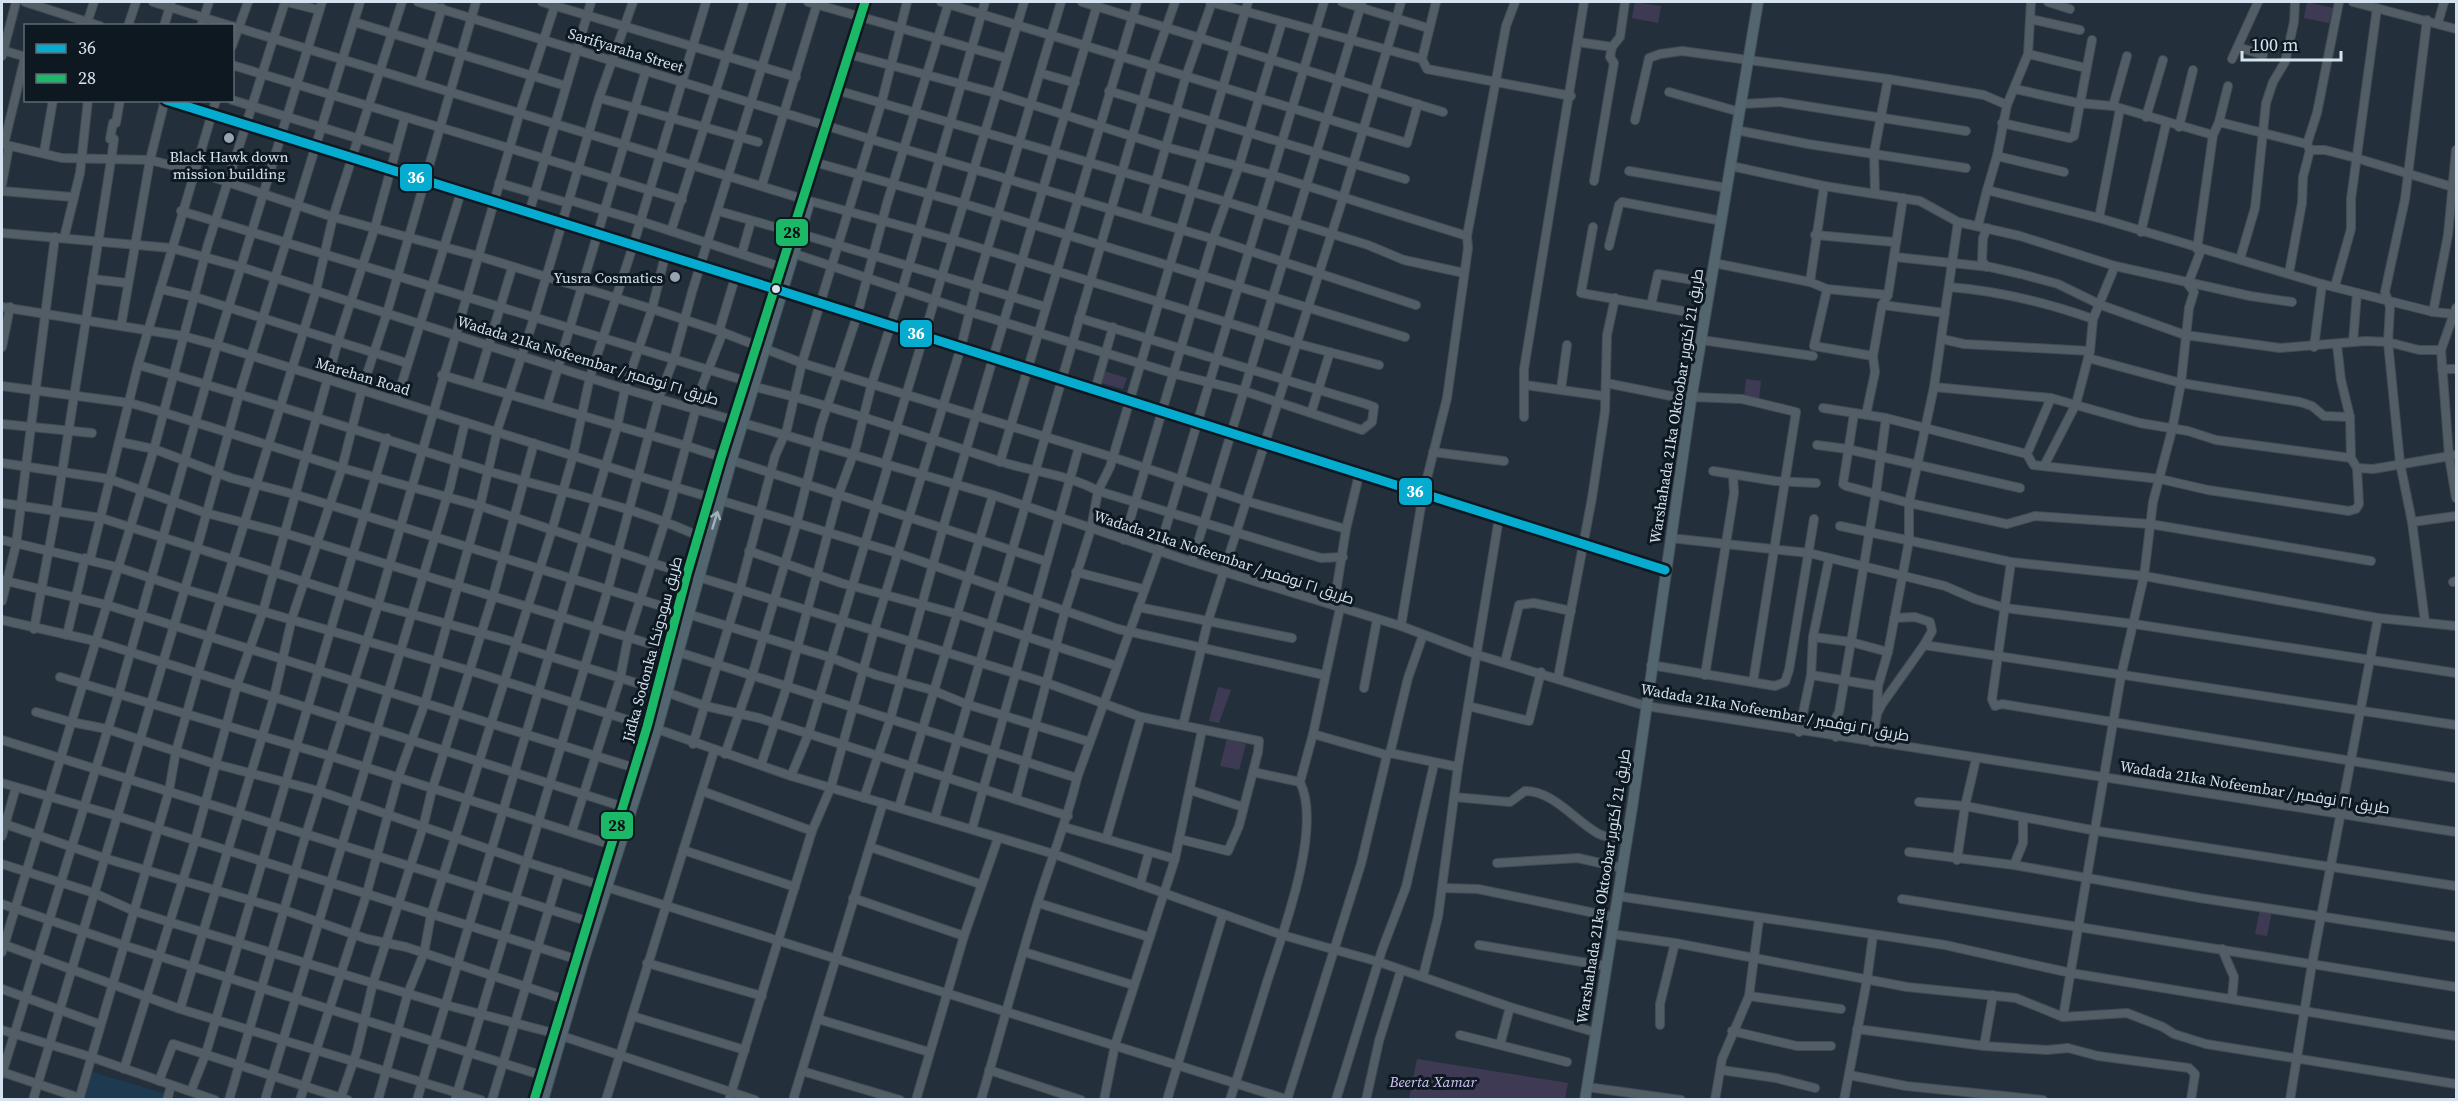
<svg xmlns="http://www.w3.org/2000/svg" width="2458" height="1101" font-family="'Source Serif 4',Cairo,serif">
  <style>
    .built { fill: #1e3a51 }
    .green { fill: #3f3a54 }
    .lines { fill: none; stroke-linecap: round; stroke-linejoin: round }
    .minor-casing { stroke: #424c56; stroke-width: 10 }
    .major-casing { stroke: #424c56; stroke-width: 12 }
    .minor { stroke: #535d66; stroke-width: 8 }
    .major { stroke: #53666f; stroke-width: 10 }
    .bus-1-casing { stroke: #0e1821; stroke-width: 14 }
    .bus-2-casing { stroke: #0e1821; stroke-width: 14 }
    .bus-1 { stroke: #06acd0; stroke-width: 9 }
    .bus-2 { stroke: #1ab867; stroke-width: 9 }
    .oneway { stroke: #a1b1bc }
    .poi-dot { fill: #97a4b1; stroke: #0e1821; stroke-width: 2 }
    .bus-dot { fill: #d5e3f0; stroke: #0e1821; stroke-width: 2 }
    .labels { text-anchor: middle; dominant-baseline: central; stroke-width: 6; stroke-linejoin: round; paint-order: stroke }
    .street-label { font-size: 15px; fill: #d5e3f0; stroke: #0e1821 }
    .poi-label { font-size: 15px; fill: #d5e3f0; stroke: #0e1821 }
    .park-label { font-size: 15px; font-style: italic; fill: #d3c6f8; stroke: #0e1821 }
    .line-badge { stroke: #0e1821; stroke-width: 2 }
    .badge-label { font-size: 16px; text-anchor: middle; font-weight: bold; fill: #fff }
    .pale-badge-label { font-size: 16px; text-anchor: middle; font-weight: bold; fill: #111 }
  </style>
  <rect width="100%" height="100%" fill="#23303b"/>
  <!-- built -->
  <polygon class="built" points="92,1072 166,1094 165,1099 84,1100"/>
  <!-- green -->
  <g class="green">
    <polygon points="1635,2 1661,6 1658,23 1632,18"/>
    <polygon points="2307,2 2333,8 2329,23 2304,18"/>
    <polygon points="1104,371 1127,378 1123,389 1101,383"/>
    <polygon points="1746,379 1761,381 1759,400 1744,398"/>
    <polygon points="1218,687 1231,690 1219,723 1209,721"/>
    <polygon points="1227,739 1246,744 1239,770 1220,766"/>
    <polygon points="2260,909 2272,911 2267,936 2255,934"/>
    <polygon points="1417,1059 1568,1083 1565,1099 1409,1099"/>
  </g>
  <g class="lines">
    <defs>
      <g id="minor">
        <polyline points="25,2 100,26"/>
        <polyline points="153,2 231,26"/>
        <polyline points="287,2 319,10"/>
        <polyline points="418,2 870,139 1213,239 1416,305"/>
        <polyline points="542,2 796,77"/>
        <polyline points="808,2 1006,58"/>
        <polyline points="941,2 1407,143 1418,104"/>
        <polyline points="1082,2 1443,112"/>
        <polyline points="1210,2 1422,59"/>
        <polyline points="1342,2 1428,28"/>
        <polyline points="1436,2 1422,59 1427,69 1571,96"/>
        <polyline points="2048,2 2070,9"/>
        <polyline points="2353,2 2456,29"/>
        <polyline points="2030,19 2080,30"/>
        <polyline points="354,22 566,86"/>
        <polyline points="2438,23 2444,2"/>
        <polyline points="86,26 94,2"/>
        <polyline points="128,26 136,2"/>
        <polyline points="164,26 171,3"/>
        <polyline points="201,26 209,2"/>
        <polyline points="232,26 810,201 953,240 1295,343 1379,365"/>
        <polyline points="1578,42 1612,47"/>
        <polyline points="232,46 248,2"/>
        <polyline points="2238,47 2263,55"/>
        <polyline points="2,50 26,57"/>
        <polyline points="848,54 995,93 1166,147 1272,175 1467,236"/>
        <polyline points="2028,54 2086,68"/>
        <polyline points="2,56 16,2"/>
        <polyline points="2232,59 2258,2"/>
        <polyline points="232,65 682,200"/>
        <polyline points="1040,73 1075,83"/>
        <polyline points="420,81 442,8"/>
        <polyline points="2015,89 2078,103 2113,106 2213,135 2219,122 2307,144 2310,150 2325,150 2356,158 2456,188"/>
        <polyline points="1109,91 1405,179"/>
        <polyline points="843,92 1227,202 1368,245 1404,260 1464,273"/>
        <polyline points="1669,92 1740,112"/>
        <polyline points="599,98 758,142"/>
        <polyline points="166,100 775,289 1665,570"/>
        <polyline points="232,100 396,150"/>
        <polyline points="1741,104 1780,102 1966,131"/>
        <polyline points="2113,106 2127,56"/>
        <polyline points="2146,117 2163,60"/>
        <polyline points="1635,120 1649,58 1660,54 1682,51 1888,79 1984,95 2007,105"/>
        <polyline points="2219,122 2228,86"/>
        <polyline points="2002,123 2070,138 2074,136 2092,40"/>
        <polyline points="2179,127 2193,70"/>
        <polyline points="1736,130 1808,144 1966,168"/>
        <polyline points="2,144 62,158 150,160 194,171 333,217 478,256 652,309 719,331 802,363 1112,457 1246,501 1346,529"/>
        <polyline points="4,144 25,57"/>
        <polyline points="2307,144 2317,113 2339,2"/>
        <polyline points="44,152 53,100"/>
        <polyline points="1997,156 2064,172"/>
        <polyline points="821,164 965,204 1405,337"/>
        <polyline points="1731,166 1824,186 1920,201 1958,222 2020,236 2115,266 2250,296 2292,302"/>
        <polyline points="1629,171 1727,188"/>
        <polyline points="1594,181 1614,63 1610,57 1612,47 1620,37 1625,2"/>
        <polyline points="499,183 568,203"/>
        <polyline points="2,184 9,146"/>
        <polyline points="762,185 817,4"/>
        <polyline points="1987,190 1997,156 2007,105 2028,54 2031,2"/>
        <polyline points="2,191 72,197"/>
        <polyline points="1875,194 1874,153 1888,79"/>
        <polyline points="569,200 640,221 781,267"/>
        <polyline points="181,211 746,381"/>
        <polyline points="718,211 793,232"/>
        <polyline points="529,213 591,2"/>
        <polyline points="2099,218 2120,109"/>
        <polyline points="1145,219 1186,76 1212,2"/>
        <polyline points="1978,226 1987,190 2099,218 2322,284 2433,312 2454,314"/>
        <polyline points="1593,227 1581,293 1705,315"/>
        <polyline points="671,231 744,2"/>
        <polyline points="2141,232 2166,124"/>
        <polyline points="2,233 171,248 241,267 625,389 993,495 1192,562 1401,626 1478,655 1646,706 2456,832"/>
        <polyline points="801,234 1046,307"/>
        <polyline points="1815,235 1894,242"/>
        <polyline points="64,238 80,173 88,100"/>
        <polyline points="1609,246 1619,205 1622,202 1722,221"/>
        <polyline points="2197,249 2213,135"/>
        <polyline points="742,253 751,221"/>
        <polyline points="795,254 970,312 1175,374 1244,391 1362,430 1372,422 1374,407 1366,404 1079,318"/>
        <polyline points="1895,257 1990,267 2021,274 2058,284 2101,305 2185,335 2280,348 2366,341 2388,342 2419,350 2441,350"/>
        <polyline points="2240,259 2255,208 2266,103 2273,82 2285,62 2294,22 2295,2"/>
        <polyline points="1714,263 1810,282 1827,289 1888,295"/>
        <polyline points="1987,267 1982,261 1983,238 1987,228"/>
        <polyline points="2289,273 2302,203 2303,177 2310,150"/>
        <polyline points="92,279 127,283"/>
        <polyline points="1810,282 1824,186"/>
        <polyline points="2335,286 2351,229 2351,199 2377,8"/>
        <path d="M 1949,287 C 2000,291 2045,302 2093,319"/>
        <polyline points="160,289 195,297 407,363"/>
        <polyline points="1827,289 1814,346 1873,356"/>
        <polyline points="1651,305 1658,274 1710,283"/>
        <polyline points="1882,305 1945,313"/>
        <polyline points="2,307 183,336 217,345 638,476 897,553 1118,629 1324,675"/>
        <polyline points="2456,308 2441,350 2449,456 2456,498"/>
        <polyline points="2433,312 2448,235 2456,150"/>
        <polyline points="121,326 150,160 165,100"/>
        <polyline points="719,331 735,278"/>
        <polyline points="1942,339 1964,344 2090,351"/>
        <polyline points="1701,340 1813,356"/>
        <polyline points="2353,342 2357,293"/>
        <polyline points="2,347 10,307"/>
        <polyline points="2314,347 2322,284"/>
        <polyline points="2088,358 2181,383 2300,402 2312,406 2324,416 2350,417"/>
        <path d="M 138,365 C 257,398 374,436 491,472 C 563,493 641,507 709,541"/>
        <polyline points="2442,369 2456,369"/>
        <polyline points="442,375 687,446 1045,561"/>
        <polyline points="1606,383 1691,400"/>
        <polyline points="477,384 512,268"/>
        <polyline points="1525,385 1604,396"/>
        <polyline points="2,386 130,403 162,412 342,468 480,506 652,563 1047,683 1141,717 1259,741 1258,752 1239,826 1228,851 1179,839"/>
        <path d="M 755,387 C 839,407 920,436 1002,462 C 1033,472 1070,475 1098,491 L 1311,555 L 1321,558 L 1343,557"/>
        <polyline points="1934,387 2051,398 2140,423 2188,431 2216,440 2351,458"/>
        <polyline points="1561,389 1567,345"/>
        <polyline points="1095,390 1113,327"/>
        <polyline points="1692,397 1742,399 1796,412 1753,682"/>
        <polyline points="2051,398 2027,454 2033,465 2160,479 2208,490 2349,511 2356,509 2359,504 2357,468 2351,458 2350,417 2341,380 2337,345"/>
        <polyline points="397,399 461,192"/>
        <polyline points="547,405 646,70"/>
        <polyline points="1823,408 1886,418 2027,454"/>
        <polyline points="1311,413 1330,352"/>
        <polyline points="1854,414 1843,484 1846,486 1909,503 2007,524 2035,516 2150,524 2371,561"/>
        <polyline points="1866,415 1875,372 1873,356 1882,305 1888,295 1903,198"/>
        <polyline points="1524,417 1524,369 1584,2"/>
        <polyline points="2,424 92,433"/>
        <polyline points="120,442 154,449 231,478 297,495 832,658 876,675 932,690 966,704 1090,742"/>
        <polyline points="1817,445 1847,449 2020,488"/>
        <polyline points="1433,452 1504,461"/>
        <polyline points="1000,462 1137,2"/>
        <polyline points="2,463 109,479 206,513 284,533 667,649"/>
        <polyline points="2045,464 2076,404 2090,351 2093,319 2115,266"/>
        <polyline points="885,465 1024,2"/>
        <polyline points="2357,468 2373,469 2456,455"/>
        <polyline points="1713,471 1775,481 1816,483"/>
        <polyline points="2,503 101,518 378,605 514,642 516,646 656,689"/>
        <polyline points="2412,522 2456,516"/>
        <polyline points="1840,526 2011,562 2144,576 2378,618 2456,626"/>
        <polyline points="1670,538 1809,553 1945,586 1975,599 2005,608 2134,624 2456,673"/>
        <polyline points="2,540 117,567 184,589 471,671 657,729 791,776 1054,854 1282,935 1379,962 1510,1007 1594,1032"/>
        <polyline points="1124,540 1213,239 1239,166 1282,22"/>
        <polyline points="749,551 841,583 957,614 1117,666"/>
        <polyline points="90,560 138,365 216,100"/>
        <polyline points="1192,562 1362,2"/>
        <polyline points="2011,562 1992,699 1995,706 2002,704 2456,778"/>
        <polyline points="1076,572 1143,589"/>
        <polyline points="2,580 107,605 635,768"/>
        <polyline points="2453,582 2456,581"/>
        <polyline points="2,601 16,545 55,237"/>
        <polyline points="1334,605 1346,529 1359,475"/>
        <polyline points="1138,607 1292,638"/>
        <polyline points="1894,618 1915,617 1930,622 1932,631 1924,645"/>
        <polyline points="2,620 95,641 624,807"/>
        <polyline points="2425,622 2412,522 2400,463 2388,342 2390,307 2385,292 2405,199 2427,20"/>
        <polyline points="1401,626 1423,494 1447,398 1468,248 1467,236 1506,26 1515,2"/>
        <polyline points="34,629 56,511 112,154 114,139 110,139 113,123 116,123 120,100"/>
        <polyline points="67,635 85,558"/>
        <polyline points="1813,637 1851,642 1888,652"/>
        <polyline points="678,652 1077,778"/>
        <polyline points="1505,662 1519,605 1534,603 1571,611"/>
        <polyline points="1651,665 1775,686 1785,682 1789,670 1814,519"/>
        <polyline points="1705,675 1734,493 1733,475"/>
        <polyline points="1811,675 1878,686"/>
        <polyline points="60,677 330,756 612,845"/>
        <polyline points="1558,678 1592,498 1605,411 1607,335 1615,298"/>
        <polyline points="1364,688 1377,620"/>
        <polyline points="666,692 705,706 759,718 1068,816"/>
        <polyline points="1468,706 1529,721 1541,672"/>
        <polyline points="1877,710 1878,686 1888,652 1909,541 1909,503 1934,387 1958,222"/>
        <polyline points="36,712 71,722 107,729 215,764 319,791 526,862 1289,1100"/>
        <polyline points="1183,725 1208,621 1343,198 1401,2"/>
        <polyline points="1799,732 1811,675 1813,637 1829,559"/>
        <polyline points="1313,734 1387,755 1390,753 1458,767"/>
        <polyline points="1836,737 1833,724 1839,712 1851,642 1876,493 1886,418"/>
        <polyline points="2,740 587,921"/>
        <polyline points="1872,742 1877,714 1882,704 1924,645 2456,725"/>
        <polyline points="693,744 740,589 775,456 787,429 802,363 882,101 907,2"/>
        <polyline points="1390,753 1408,678 1423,635"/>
        <polyline points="725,754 752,676 797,522 821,425 857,316 887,203 949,2"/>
        <polyline points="761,765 787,686 838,496 856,447 872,383 902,290 985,2"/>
        <polyline points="1253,772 1300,782"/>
        <polyline points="791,776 808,735 888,466"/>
        <polyline points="2,783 117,816 582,961"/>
        <polyline points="1190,790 1243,807"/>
        <polyline points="702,791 812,831"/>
        <path d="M 1454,797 L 1510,802 L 1525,791 C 1554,791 1575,821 1599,834 C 1607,838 1619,838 1628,839"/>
        <polyline points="864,798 890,720 943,528 1098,2"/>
        <polyline points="1016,798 1065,611 1091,529 1098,491 1110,467 1248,2"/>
        <polyline points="1919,802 1965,806 2097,831 2456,886"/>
        <polyline points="899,807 993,495"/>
        <polyline points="935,817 1153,65 1175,2"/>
        <polyline points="5,824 104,858 284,910 367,939 406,947 563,999"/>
        <polyline points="1064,827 1175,859"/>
        <polyline points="972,829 1079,447"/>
        <polyline points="572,831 620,679 628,638 669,509 702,386 723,332"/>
        <polyline points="2,836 16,787"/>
        <polyline points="1106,839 1141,717"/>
        <polyline points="870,847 980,884"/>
        <polyline points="683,850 795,887"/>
        <polyline points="1909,852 2014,865 2200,898 2456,937"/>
        <polyline points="1957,860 1965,806 1976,759"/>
        <polyline points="1497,863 1578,858 1622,868"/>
        <polyline points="2,864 94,893 134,911 169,922 446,1005 553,1033 755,1100"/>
        <polyline points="2014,865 2023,843 2023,818"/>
        <polyline points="1140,885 1149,852"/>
        <polyline points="1443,888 1478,889 1614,917"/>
        <polyline points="1617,896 1945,945 2071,973 2456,1036"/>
        <polyline points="853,898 964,936"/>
        <polyline points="1902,899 2456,987"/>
        <polyline points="1038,903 1149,937"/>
        <polyline points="2,904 123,945 541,1075"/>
        <polyline points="1611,934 1675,943 1907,987 2016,998 2063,1017 2127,1013 2163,1027 2174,1034 2206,1044 2456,1084"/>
        <polyline points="2,944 180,1009 481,1100"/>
        <polyline points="1479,945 1606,966"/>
        <polyline points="2222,949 2234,977 2232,998"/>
        <polyline points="2,952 154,449 208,244 285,2"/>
        <polyline points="1024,952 1133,985"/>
        <polyline points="647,963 762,996"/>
        <polyline points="1423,976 1438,917 1458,767 1499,518"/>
        <polyline points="2,989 99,1024"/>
        <polyline points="1749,996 1841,1009"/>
        <polyline points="180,1009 274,697 292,618 342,468 362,389 387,313 476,2"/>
        <polyline points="632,1016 745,1050"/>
        <polyline points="2063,1017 2121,676 2144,576 2153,502 2172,430 2181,383 2189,308 2194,292 2188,284 2201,250"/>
        <polyline points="818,1019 929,1052"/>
        <polyline points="1660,1025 1660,1004 1675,943"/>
        <polyline points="1857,1029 1984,1046 2047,1050 2068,1048 2098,1056 2189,1068 2195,1074 2191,1100"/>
        <polyline points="2,1030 91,1057 215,1100"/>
        <polyline points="1732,1031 1797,1046 1831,1046"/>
        <polyline points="1460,1035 1567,1062"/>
        <polyline points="1500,1045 1510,1007"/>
        <polyline points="1984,1046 1993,995"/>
        <polyline points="124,1069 195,841 237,685 263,611 338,341 375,227 405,117"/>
        <polyline points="989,1070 1081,1100"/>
        <polyline points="1721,1070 1776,1078 1815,1088"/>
        <polyline points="802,1071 900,1100"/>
        <polyline points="2,1072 80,1098"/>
        <polyline points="2,1074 119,693 217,345 322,2"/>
        <polyline points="1849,1075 1906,1086 2043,1100"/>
        <polyline points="159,1081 173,1044 348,1100"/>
        <polyline points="1587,1087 1681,1100"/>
        <polyline points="191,1091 206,1053 387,438"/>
        <polyline points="33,1100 197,548 239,395 360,2"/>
        <polyline points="79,1100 169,791 176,751 198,673 316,291 333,217 402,2"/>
        <polyline points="167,1100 171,1086"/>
        <polyline points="229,1100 306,834 378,605 520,112 556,2"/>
        <polyline points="265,1100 450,487 465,422"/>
        <polyline points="300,1100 366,896 398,778 425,703 480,506 498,428 534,318 599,98 633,2"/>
        <polyline points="340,1100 357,1051 373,983 423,827 432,790 493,596 534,443"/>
        <polyline points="378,1100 408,993 424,953 431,915 443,876 552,530 573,456 590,377 633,246 706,2"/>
        <polyline points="417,1100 572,579 617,427 625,389 652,309 665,256"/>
        <polyline points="455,1100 608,589 659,397 674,359 692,292 782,2"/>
        <polyline points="492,1100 560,872"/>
        <polyline points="606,1100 714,751"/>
        <polyline points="729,1100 812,831 831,787 874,631 961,347 976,287 1061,2"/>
        <polyline points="793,1100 883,803"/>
        <polyline points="916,1100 964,936 998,838"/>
        <path d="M 981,1100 C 1000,1035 1017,970 1037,905 C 1050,862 1067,821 1077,778 L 1159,550 L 1324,2"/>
        <polyline points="1104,1100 1115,1045 1175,859 1202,730"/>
        <polyline points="1167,1100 1223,914"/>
        <path d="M 1230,1100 C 1243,1060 1255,1021 1267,982 C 1282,935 1323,828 1300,782 L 1313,734 L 1340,608"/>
        <polyline points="1287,1100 1361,864 1387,755"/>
        <polyline points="1336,1100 1382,950 1406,887 1434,764"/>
        <polyline points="1366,1100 1379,1041 1401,970"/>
        <polyline points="1715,1100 1722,1059 1749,996 1759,919"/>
        <polyline points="1844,1100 1867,980 1873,935"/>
        <polyline points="2290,1100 2312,964 2378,618"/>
      </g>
      <g id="major">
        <polyline points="534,1100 647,727 687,574 721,458 865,2"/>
        <polyline points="543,1100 583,962 657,729 731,462 809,203"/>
        <polyline points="1585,1100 1632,808 1691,400 1758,2"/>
      </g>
    </defs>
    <!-- minor casing -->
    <use href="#minor" class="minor-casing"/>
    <!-- major casing -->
    <use href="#major" class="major-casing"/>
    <!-- minor -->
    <use href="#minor" class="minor"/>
    <!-- major -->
    <use href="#major" class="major"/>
    <defs>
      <polyline id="bus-1" points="166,100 775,289 1665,570"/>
      <polyline id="bus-2" points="534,1100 647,727 687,574 721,458 865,2"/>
    </defs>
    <!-- bus-1 casing -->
    <use href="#bus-1" class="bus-1-casing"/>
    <!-- bus-2 casing -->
    <use href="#bus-2" class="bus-2-casing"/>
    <!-- bus-1 -->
    <use href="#bus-1" class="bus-1"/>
    <!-- bus-2 -->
    <use href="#bus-2" class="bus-2"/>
  </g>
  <!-- one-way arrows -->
  <defs><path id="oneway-shaft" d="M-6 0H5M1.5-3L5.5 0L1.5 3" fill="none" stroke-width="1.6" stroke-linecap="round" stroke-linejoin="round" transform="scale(1.5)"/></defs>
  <use class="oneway" href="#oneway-shaft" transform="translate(715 520) rotate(-73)"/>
  <!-- markers -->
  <g class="poi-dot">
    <circle cx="229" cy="138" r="6"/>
    <circle cx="675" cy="277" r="6"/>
  </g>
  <circle class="bus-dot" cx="776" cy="289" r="5"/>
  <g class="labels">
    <!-- street labels -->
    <g class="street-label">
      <text transform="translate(626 50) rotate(17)">Sarifyaraha Street</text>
      <text transform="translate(588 360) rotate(17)">Wadada 21ka Nofeembar / طريق ٢١ نوفمبر</text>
      <text transform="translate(363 376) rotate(17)">Marehan Road</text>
      <text transform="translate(1676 406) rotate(-81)">Warshahada 21ka Oktoobar طريق 21 أكتوبر</text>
      <text transform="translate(1224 557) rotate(18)">Wadada 21ka Nofeembar / طريق ٢١ نوفمبر</text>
      <text transform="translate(652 649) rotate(-75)">Jidka Sodonka طريق سودونكا</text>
      <text transform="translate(1775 712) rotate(10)">Wadada 21ka Nofeembar / طريق ٢١ نوفمبر</text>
      <text transform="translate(2255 787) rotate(9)">Wadada 21ka Nofeembar / طريق ٢١ نوفمبر</text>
      <text transform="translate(1603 886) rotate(-81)">Warshahada 21ka Oktoobar طريق 21 أكتوبر</text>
    </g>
    <!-- poi labels -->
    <g class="poi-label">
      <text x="229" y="156">Black Hawk down<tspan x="229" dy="17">mission building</tspan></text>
      <text x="663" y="277" text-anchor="end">Yusra Cosmatics</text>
    </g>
    <!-- park labels -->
    <g class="park-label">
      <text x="1433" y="1081">Beerta Xamar</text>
    </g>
  </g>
  <g class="line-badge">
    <rect x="399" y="163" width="34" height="29" rx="6" fill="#06acd0"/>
    <rect x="775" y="218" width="34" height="29" rx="6" fill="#1ab867"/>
    <rect x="899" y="319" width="34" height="29" rx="6" fill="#06acd0"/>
    <rect x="1398" y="477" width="35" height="29" rx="6" fill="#06acd0"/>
    <rect x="600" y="811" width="34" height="29" rx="6" fill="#1ab867"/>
  </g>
  <g class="badge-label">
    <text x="416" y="183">36</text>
    <text x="916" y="339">36</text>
    <text x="1415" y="497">36</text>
  </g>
  <g class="pale-badge-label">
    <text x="792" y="238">28</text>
    <text x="617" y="831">28</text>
  </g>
  <!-- border -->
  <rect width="2458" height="1101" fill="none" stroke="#d5e3f0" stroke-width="6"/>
  <!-- legend -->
  <rect x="24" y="24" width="210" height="78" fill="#0e1821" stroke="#5e6974" stroke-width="1.5"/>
  <rect x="36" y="44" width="30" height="9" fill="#06acd0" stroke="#5e6974" stroke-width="1.5"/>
  <text x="78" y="54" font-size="18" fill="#d5e3f0">36</text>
  <rect x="36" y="74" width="30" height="9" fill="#1ab867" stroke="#5e6974" stroke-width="1.5"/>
  <text x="78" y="84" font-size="18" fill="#d5e3f0">28</text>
  <!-- scale -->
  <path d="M2242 51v9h99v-9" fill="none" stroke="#d5e3f0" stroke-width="3"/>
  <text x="2251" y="51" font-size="18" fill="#d5e3f0" stroke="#0e1821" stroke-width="4.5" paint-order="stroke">100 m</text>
</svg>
